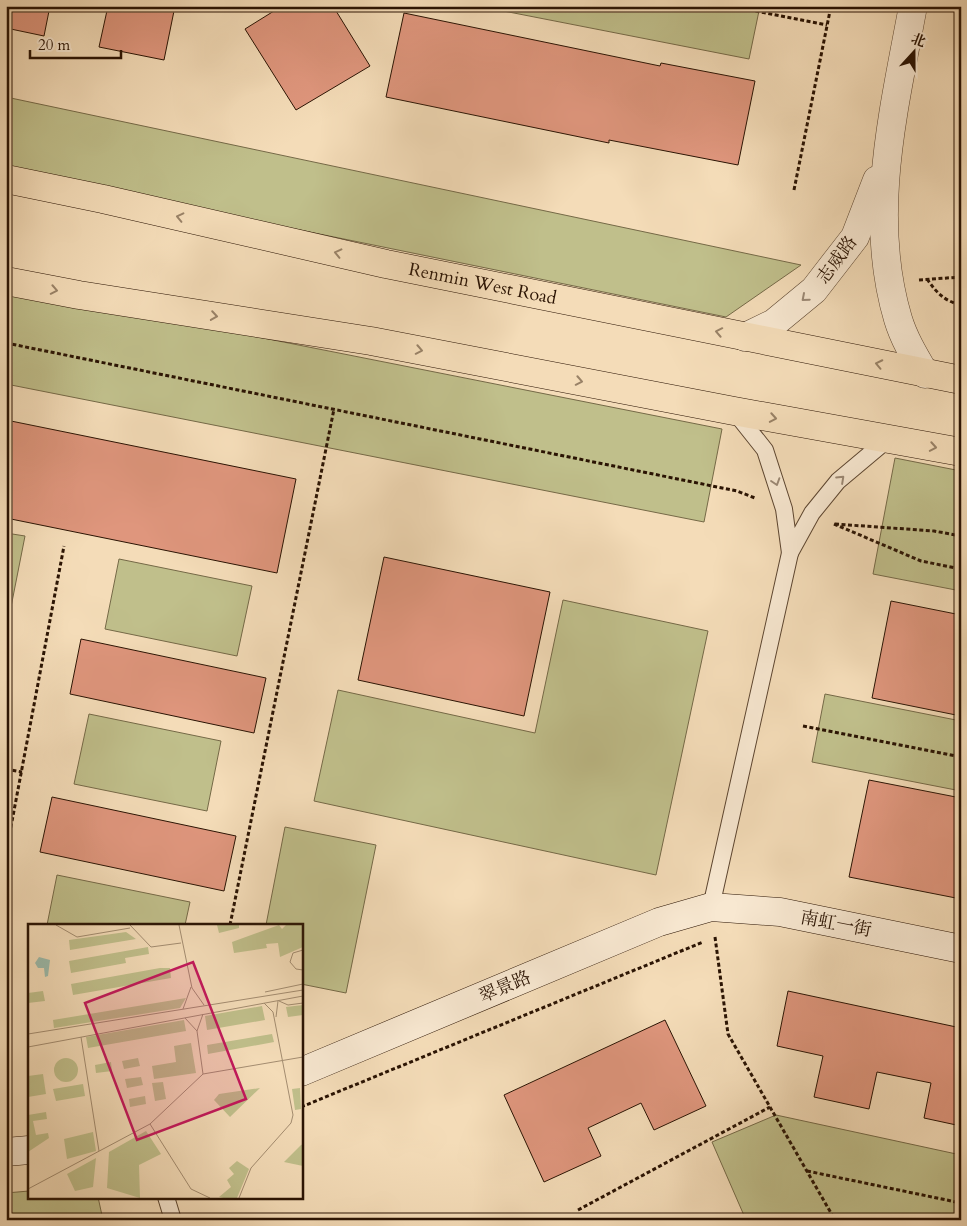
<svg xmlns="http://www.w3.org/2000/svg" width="967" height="1226" font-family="Cardo,'Noto Serif SC',serif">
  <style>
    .green { fill: #c0bf8b; stroke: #756947 }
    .building { fill: #df967d; stroke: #2a1303 }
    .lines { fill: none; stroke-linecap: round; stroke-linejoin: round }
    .lane-casing { stroke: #5c4530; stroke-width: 18 }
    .street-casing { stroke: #5c4530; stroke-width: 29 }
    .secondary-casing { stroke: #2a1303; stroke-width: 29 }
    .primary-casing { stroke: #2a1303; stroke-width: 29 }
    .path { stroke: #2a1303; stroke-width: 3; stroke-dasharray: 4 2.5; stroke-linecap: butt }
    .lane { stroke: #f8e8d1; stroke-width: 16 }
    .street { stroke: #f8e8d1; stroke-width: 28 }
    .secondary { stroke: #f8e8d1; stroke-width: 28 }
    .primary { stroke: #f4dcb8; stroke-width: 28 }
    .oneway { stroke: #998267 }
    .oneway2 { stroke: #9b8874 }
    .labels { text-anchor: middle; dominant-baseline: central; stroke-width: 4; stroke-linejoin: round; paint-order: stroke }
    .street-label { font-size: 18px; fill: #2a1303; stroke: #f8e8d1 }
    .inset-road { fill: none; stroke: #a38c70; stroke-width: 1 }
    .view { fill: #c2185b; fill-opacity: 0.15; stroke: #c2185b; stroke-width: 2.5 }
    .inset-edge { fill: none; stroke: #2a1303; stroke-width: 2.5 }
  </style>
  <rect width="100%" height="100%" fill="#f4dcb8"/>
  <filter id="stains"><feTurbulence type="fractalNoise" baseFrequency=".004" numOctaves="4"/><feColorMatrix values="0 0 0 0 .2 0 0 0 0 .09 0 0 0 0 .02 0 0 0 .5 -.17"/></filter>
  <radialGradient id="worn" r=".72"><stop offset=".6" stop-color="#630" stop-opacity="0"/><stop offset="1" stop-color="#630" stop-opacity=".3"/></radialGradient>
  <!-- green -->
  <g class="green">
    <polygon points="478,6 760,6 749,59"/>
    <polygon points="6,97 801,265 726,317 6,170"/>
    <polygon points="6,287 722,429 704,522 6,384"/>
    <polygon points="895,458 961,471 961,591 873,574"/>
    <polygon points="6,533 25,536 11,607 6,606"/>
    <polygon points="119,559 252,586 237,656 105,629"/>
    <polygon points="563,600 708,631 656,875 314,801 338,690 535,733"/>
    <polygon points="825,694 961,721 961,791 812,762"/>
    <polygon points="89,714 221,741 207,811 74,784"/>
    <polygon points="285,827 376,845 346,993 301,984 301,925 266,925"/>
    <polygon points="57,875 190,902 185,925 47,925"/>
    <polygon points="776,1115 961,1155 961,1220 746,1220 712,1142"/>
    <polygon points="29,1191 29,1197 98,1197 103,1220 6,1220 6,1193"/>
  </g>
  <!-- building -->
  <g class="building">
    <polygon points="6,6 50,6 44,36 6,28"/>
    <polygon points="108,6 175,6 164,60 99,47"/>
    <polygon points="282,6 333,6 370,66 296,110 245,29"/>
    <polygon points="404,13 660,66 661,63 755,81 738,165 609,140 609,143 386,97"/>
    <polygon points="6,420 296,479 277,573 6,518"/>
    <polygon points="384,557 550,592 524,716 358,680"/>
    <polygon points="891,601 961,615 961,716 872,698"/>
    <polygon points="81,639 266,678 254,733 70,694"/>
    <polygon points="869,780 961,798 961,899 849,877"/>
    <polygon points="52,797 236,836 224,891 40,852"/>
    <polygon points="788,991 961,1028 961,1126 924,1118 931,1083 877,1072 869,1109 814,1097 823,1056 777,1046"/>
    <polygon points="665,1020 706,1106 654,1130 641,1103 588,1128 601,1156 544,1182 504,1095"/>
  </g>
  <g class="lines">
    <defs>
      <g id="lane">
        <polyline points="734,411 765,450 784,509 790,553 812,513 838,481 888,439"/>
        <polyline points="711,907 790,553"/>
        <polyline points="166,1197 173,1220"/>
      </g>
      <g id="street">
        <path d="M 913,6 C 894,110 867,215 898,319 C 904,339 915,357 925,374"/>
        <polyline points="745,337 774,323 814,290 855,237 877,180"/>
      </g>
      <g id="secondary">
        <polyline points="301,1072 659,922 711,907 780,912 961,949"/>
        <polyline points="6,1152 29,1150"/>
      </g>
      <g id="primary">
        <path id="s1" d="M 6,179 L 103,199 L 386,264 L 961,380"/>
        <polyline points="6,281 79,295 371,341 734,411 961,452"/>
      </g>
    </defs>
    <!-- lane casing -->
    <use href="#lane" class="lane-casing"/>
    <!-- street casing -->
    <use href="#street" class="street-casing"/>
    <!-- secondary casing -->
    <use href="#secondary" class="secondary-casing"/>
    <!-- primary casing -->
    <use href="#primary" class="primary-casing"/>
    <!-- path -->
    <g class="path">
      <polyline points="730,6 827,25"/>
      <polyline points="794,190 831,6"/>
      <path d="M 927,279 C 936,292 944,301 961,305"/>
      <polyline points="919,280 961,277"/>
      <polyline points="6,343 737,491 755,498"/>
      <polyline points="834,524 921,561 961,569"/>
      <polyline points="835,524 934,531 961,536"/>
      <polyline points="803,726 961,757"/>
      <polyline points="6,769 22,772"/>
      <polyline points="6,853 64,546"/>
      <polyline points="230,925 334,409"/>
      <polyline points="715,937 728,1034 835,1220"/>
      <polyline points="301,1107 703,942"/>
      <polyline points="807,1171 961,1203"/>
      <polyline points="578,1210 770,1107"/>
    </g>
    <!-- lane -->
    <use href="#lane" class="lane"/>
    <!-- street -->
    <use href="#street" class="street"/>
    <!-- secondary -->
    <use href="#secondary" class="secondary"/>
    <!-- primary -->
    <use href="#primary" class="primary"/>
  </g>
  <!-- one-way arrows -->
  <defs><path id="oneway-chevron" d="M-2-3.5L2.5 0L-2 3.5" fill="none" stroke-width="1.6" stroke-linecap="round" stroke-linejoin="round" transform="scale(1.25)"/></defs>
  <g class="oneway">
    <use href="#oneway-chevron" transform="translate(180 217) rotate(-167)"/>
    <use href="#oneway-chevron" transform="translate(338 253) rotate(-167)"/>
    <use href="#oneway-chevron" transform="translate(54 290) rotate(11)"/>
    <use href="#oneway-chevron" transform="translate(214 316) rotate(9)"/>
    <use href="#oneway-chevron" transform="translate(719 332) rotate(-169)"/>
    <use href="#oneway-chevron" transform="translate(419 350) rotate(11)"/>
    <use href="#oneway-chevron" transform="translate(879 364) rotate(-168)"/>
    <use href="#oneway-chevron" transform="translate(579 381) rotate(11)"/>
    <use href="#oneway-chevron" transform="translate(773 418) rotate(10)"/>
    <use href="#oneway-chevron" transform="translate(933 447) rotate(10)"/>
  </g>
  <g class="oneway2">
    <use href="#oneway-chevron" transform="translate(805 298) rotate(139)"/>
    <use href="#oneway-chevron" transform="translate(841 479) rotate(-43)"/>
    <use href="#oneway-chevron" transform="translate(776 482) rotate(72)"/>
  </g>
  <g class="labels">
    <!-- street labels -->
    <g class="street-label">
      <text transform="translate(837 260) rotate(-54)">志威路</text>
      <text stroke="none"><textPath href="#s1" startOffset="488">Renmin West Road</textPath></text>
      <text transform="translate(836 924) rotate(11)">南虹一街</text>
      <text transform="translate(505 987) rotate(-23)">翠景路</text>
    </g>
  </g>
  <!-- overview -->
  <g transform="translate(28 924)">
    <rect width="275" height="275" fill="#f4dcb8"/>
    <path d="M 189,1 L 211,1 L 211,4 L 191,9 ZM 251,1 L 254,5 L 258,1 L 275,1 L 275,23 L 252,33 L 250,19 L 238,20 L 239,24 L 206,29 L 204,18 ZM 98,8 L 108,15 L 42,26 L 41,16 ZM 120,23 L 121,30 L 97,34 L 98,39 L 43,49 L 41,37 ZM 132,44 L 142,44 L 143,54 L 45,71 L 43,60 ZM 15,67 L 17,77 L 0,79 L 0,69 ZM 158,74 L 152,84 L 26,104 L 25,96 ZM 275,81 L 275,91 L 260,93 L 258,83 ZM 234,82 L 237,96 L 179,106 L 177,92 ZM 156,96 L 158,107 L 60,124 L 58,113 ZM 244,110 L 246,118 L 180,130 L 179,121 ZM 163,119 L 168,149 L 126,155 L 124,142 L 148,138 L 146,122 ZM 110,134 L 112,142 L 96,145 L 94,137 ZM26 146a12 12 0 1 1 24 0a12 12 0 1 1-24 0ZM 83,138 L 84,147 L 68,149 L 67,141 ZM 15,150 L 18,170 L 0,173 L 0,152 ZM 113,153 L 115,161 L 99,164 L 97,155 ZM 135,158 L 138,175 L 127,177 L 124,159 ZM 55,160 L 57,172 L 28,177 L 25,165 ZM 232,164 L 202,193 L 186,176 L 191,170 ZM 272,164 L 273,185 L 267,186 L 264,165 ZM 117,172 L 118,180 L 102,183 L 101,175 ZM 18,188 L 19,195 L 5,197 L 8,211 L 20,209 L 21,214 L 0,228 L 0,191 ZM 118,207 L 133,230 L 111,241 L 112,274 L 79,264 L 81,228 ZM 65,208 L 68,227 L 39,235 L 36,215 ZM 275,220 L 275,242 L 256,238 L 273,221 ZM 68,234 L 65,263 L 47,267 L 39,250 ZM 209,237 L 221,245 L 209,274 L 195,274 L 191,273 L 203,263 L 199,256 L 206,250 L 201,244 Z" fill="#c0bf8b"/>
    <path d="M 11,33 L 22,36 L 20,52 L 17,53 L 16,44 L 10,44 L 7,39 Z" fill="#9cbcad"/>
    <path class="inset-road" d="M 28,1 L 49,13 L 102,4M 102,1 L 123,23 L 153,19M 151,1 L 164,64 L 176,81M 275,26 L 265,29 L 262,38 L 268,45 L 275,46M 237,68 L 275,60M 251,77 L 260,81 L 275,79M 155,85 L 163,63M 248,93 L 250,77M 157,94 L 169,107 L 175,90M 169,107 L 175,150M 0,110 L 275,66M 53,113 L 71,227M 0,123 L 275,72M 122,200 L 163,265 L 182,274M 0,265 L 122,200 L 175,150 L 275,133M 211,274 L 223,244 L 263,199 L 265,191 L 245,88 L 236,79"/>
    <path class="view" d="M 165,38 L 218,175 L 109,216 L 57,79 Z"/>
    <rect width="275" height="275" class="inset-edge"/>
  </g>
  <!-- margin -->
  <rect width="967" height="1226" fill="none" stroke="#f4dcb8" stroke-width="25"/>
  <rect x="8" y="8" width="952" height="1211" fill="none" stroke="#2a1303" stroke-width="2.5"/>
  <rect x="12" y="12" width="942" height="1201" fill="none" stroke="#2a1303"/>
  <!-- north arrow -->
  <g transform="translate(914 52) rotate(21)" stroke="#f8e8d1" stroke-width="4" paint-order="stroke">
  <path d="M0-4L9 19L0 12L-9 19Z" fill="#2a1303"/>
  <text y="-8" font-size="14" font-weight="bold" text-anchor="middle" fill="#2a1303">北</text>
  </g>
  <!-- scale -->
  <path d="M30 50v8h91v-8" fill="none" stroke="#2a1303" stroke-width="2.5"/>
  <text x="38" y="50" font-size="15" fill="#2a1303" stroke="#f8e8d1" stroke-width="4" paint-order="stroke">20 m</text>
  <rect width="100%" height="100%" filter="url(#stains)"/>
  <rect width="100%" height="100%" fill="url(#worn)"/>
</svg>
